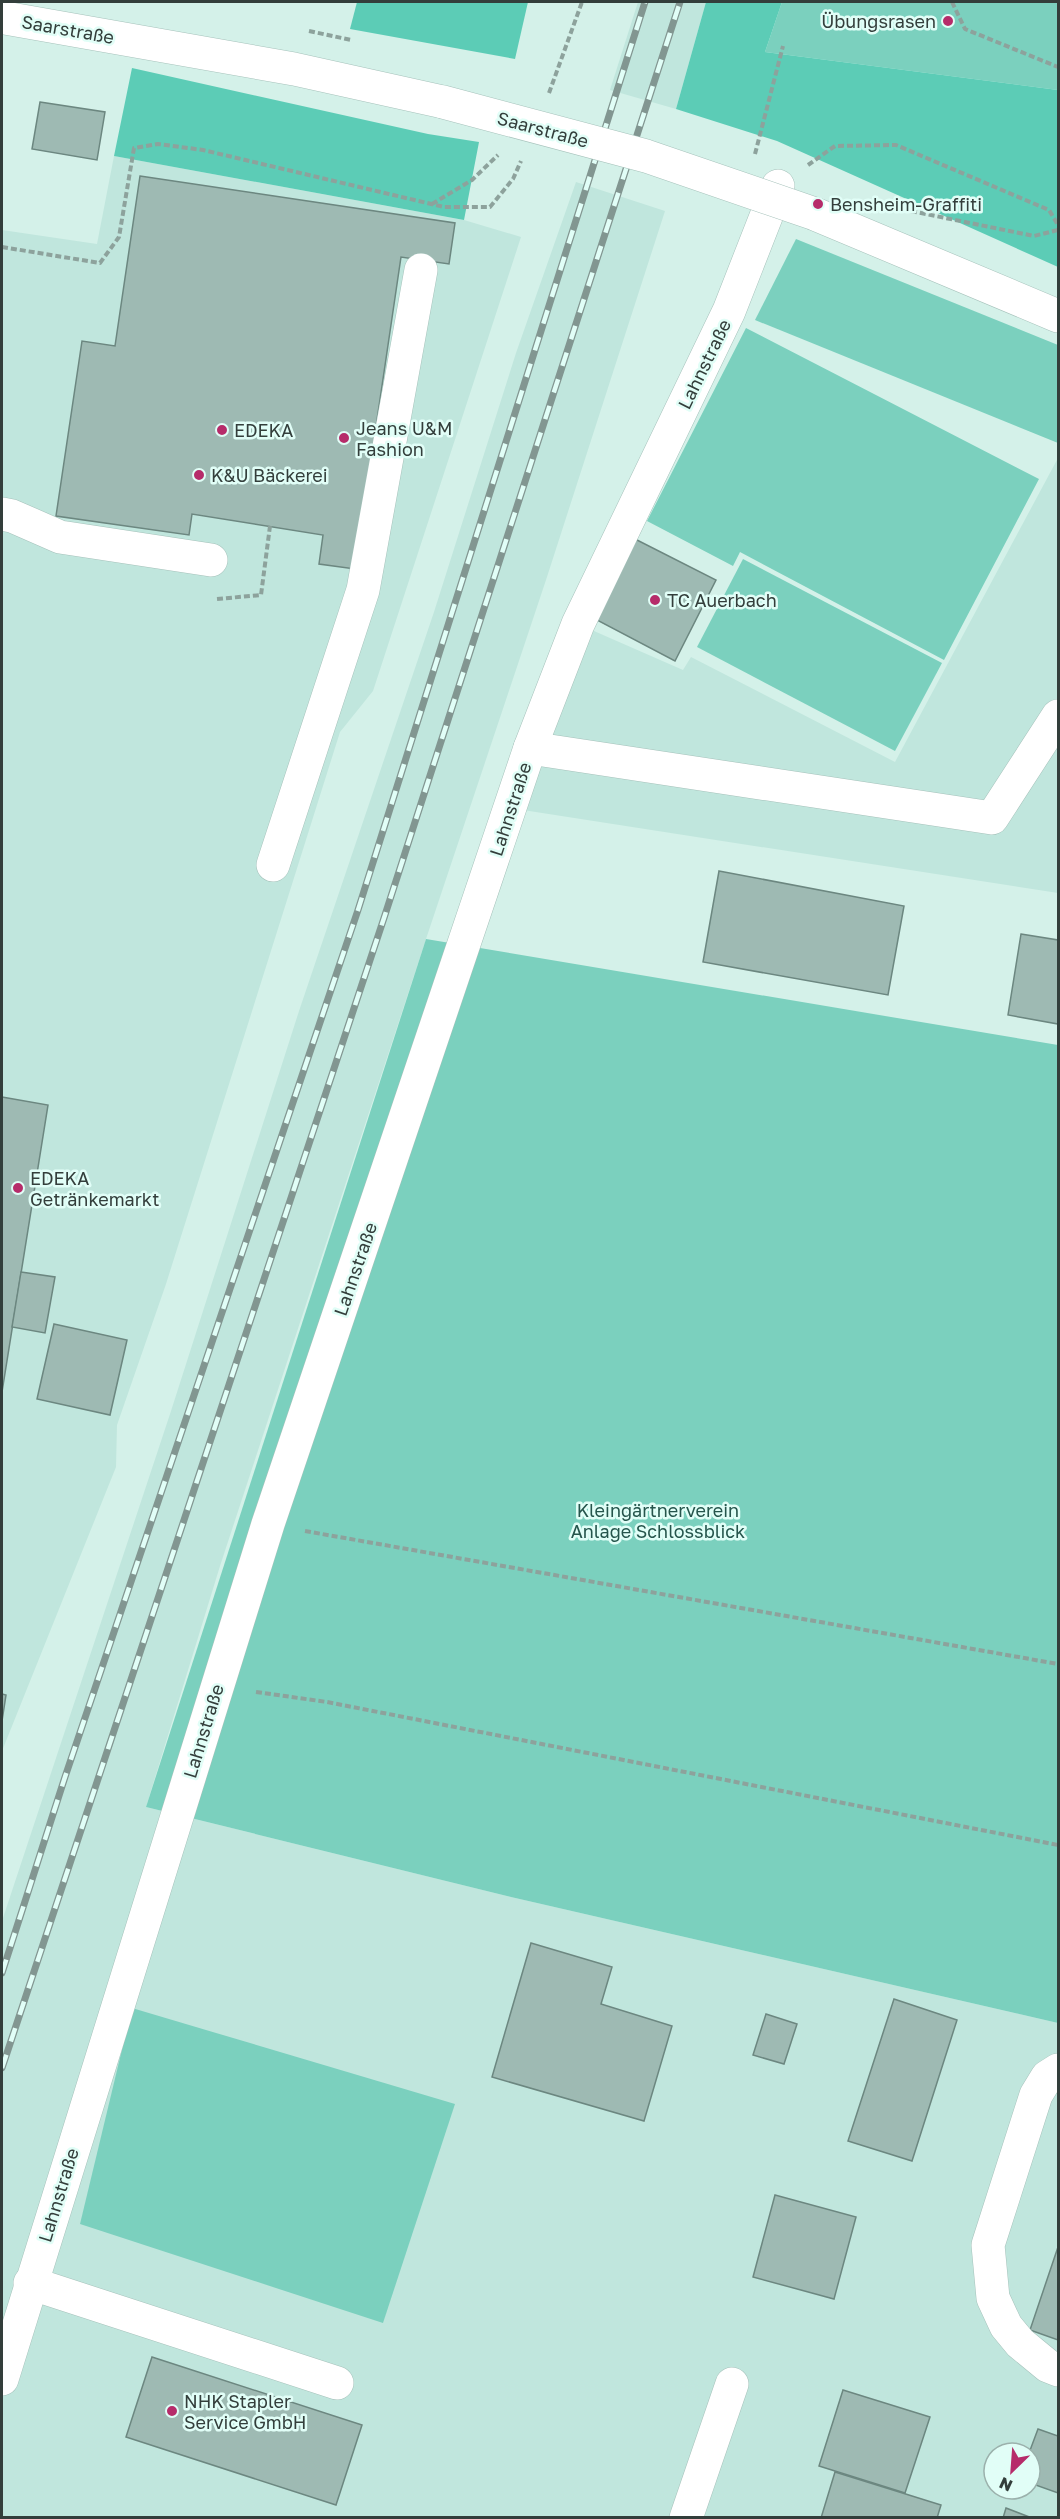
<svg xmlns="http://www.w3.org/2000/svg" width="1060" height="2519" font-family="'Golos Text',sans-serif">
  <style>
    .built { fill: #c0e6dd; fill-rule: evenodd }
    .green { fill: #7bd0be }
    .forest { fill: #5cccb6 }
    .building { fill: #9ebab3; stroke: #6c8780; stroke-width: 1.5 }
    .lines { fill: none; stroke-linecap: round; stroke-linejoin: round }
    .minor-casing { stroke: #a6c2bb; stroke-width: 34 }
    .path { stroke: #8da29c; stroke-width: 4; stroke-dasharray: 6 3; stroke-linecap: butt }
    .minor { stroke: #fff; stroke-width: 33 }
    .rail-casing { stroke: #829691; stroke-width: 7 }
    .rail { stroke: #e1fef7; stroke-width: 4.5; stroke-dasharray: 14; stroke-linecap: butt }
    .minor-bridge-casing { stroke: #a6c2bb; stroke-width: 34; stroke-linecap: butt }
    .minor-bridge { stroke: #fff; stroke-width: 33 }
    .poi-dot { fill: #b62c6a; stroke: #e1fef7; stroke-width: 2 }
    .labels { text-anchor: middle; dominant-baseline: central; stroke-width: 5; stroke-linejoin: round; paint-order: stroke }
    .poi-label { font-size: 18px; fill: #333e3b; stroke: #e1fef7; text-anchor: start }
    .street-label { font-size: 18px; fill: #333e3b; stroke: #e1fef7 }
    .park-label { font-size: 18px; fill: #25554c; stroke: #e1fef7 }
  </style>
  <rect width="100%" height="100%" fill="#d4f1e9"/>
  <!-- built -->
  <g class="built">
    <polygon points="638,2 706,2 676,109 610,90"/>
    <polygon points="114,156 464,220 521,237 373,691 340,732 166,1284 117,1425 116,1467 2,1751 2,230 97,244"/>
    <path d="M 576,182 L 665,211 L 546,580 L 426,939 L 220,1566 L 146,1807 L 511,1897 L 1058,2023 L 1058,2517 L 2,2518 L 2,1921 L 171,1411 L 299,1011 L 434,612 L 516,353 ZM 994,2453 L 1030,2453 L 1030,2489 L 994,2489 Z"/>
    <polygon points="1058,458 1058,893 510,808 578,624 683,670 691,657 895,762"/>
  </g>
  <!-- green -->
  <g class="green">
    <polygon points="782,2 1058,2 1058,90 765,52"/>
    <polygon points="796,239 1058,345 1058,443 755,320"/>
    <polygon points="746,328 1039,479 944,660 740,552 733,566 647,521"/>
    <polygon points="743,559 942,663 895,751 697,647"/>
    <polygon points="426,939 1058,1045 1058,2023 511,1897 146,1807"/>
    <polygon points="132,2008 455,2104 383,2323 80,2224"/>
  </g>
  <!-- forest -->
  <g class="forest">
    <polygon points="357,2 528,2 515,59 350,29"/>
    <polygon points="706,2 782,2 765,52 1058,90 1058,267 777,141 676,109"/>
    <polygon points="132,68 428,134 479,142 464,220 114,156"/>
  </g>
  <!-- building -->
  <g class="building">
    <polygon points="40,102 105,112 97,160 32,149"/>
    <polygon points="140,176 455,223 449,264 401,257 355,569 319,564 323,535 192,514 189,535 56,516 82,341 115,346"/>
    <polygon points="635,539 716,580 675,661 595,619"/>
    <polygon points="719,871 904,906 888,995 703,962"/>
    <polygon points="1021,934 1058,940 1058,1024 1008,1015"/>
    <polygon points="2,1097 48,1105 2,1392"/>
    <polygon points="21,1272 55,1277 45,1333 12,1327"/>
    <polygon points="54,1324 127,1340 110,1415 37,1399"/>
    <polygon points="2,1694 6,1695 2,1721"/>
    <polygon points="531,1943 612,1967 601,2004 672,2026 644,2121 492,2077"/>
    <polygon points="894,1999 957,2020 912,2161 848,2141"/>
    <polygon points="766,2014 797,2024 784,2064 753,2055"/>
    <polygon points="775,2195 856,2217 834,2299 753,2277"/>
    <polygon points="1058,2247 1058,2340 1030,2330"/>
    <polygon points="152,2357 362,2425 336,2505 126,2437"/>
    <polygon points="843,2390 930,2417 905,2493 819,2466"/>
    <polygon points="1038,2429 1058,2436 1058,2493 1030,2483 1029,2453"/>
    <polygon points="835,2472 941,2505 937,2518 821,2518"/>
    <polygon points="1006,2508 1032,2518 1003,2518"/>
  </g>
  <g class="lines">
    <defs>
      <g id="minor">
        <polyline points="5,18 294,69 443,102"/>
        <polyline points="815,214 1058,316"/>
        <polyline points="2,514 12,516 60,537 211,560"/>
        <polyline points="530,748 992,818 1058,716"/>
        <polyline points="273,865 363,590 421,270"/>
        <polyline points="1058,2070 1047,2077 1036,2095 988,2245 993,2298 1006,2326 1020,2343 1048,2366 1058,2370"/>
        <polyline points="30,2283 337,2383"/>
        <polyline points="2,2379 268,1524 530,748 578,624 729,311 778,186"/>
        <polyline points="686,2518 732,2384"/>
      </g>
    </defs>
    <!-- minor casing -->
    <use href="#minor" class="minor-casing"/>
    <!-- path -->
    <g class="path">
      <polyline points="952,2 965,29 1058,67"/>
      <polyline points="309,31 351,40"/>
      <polyline points="549,93 582,2"/>
      <polyline points="755,154 783,46"/>
      <polyline points="808,165 835,146 896,145 1049,210 1058,225"/>
      <polyline points="432,204 472,180 498,155"/>
      <polyline points="911,211 1034,236 1058,230"/>
      <polyline points="2,247 100,263 119,237 134,148 158,144 203,150 444,207 490,207 513,179 521,161"/>
      <polyline points="217,599 261,595 270,526"/>
      <polyline points="305,1531 1058,1664"/>
      <polyline points="256,1692 327,1702 1058,1845"/>
    </g>
    <!-- minor -->
    <use href="#minor" class="minor"/>
    <defs>
      <g id="rail">
        <polyline points="2,1973 65,1777 358,910 645,2"/>
        <polyline points="2,2068 384,918 680,2"/>
      </g>
    </defs>
    <!-- rail casing -->
    <use href="#rail" class="rail-casing"/>
    <!-- rail -->
    <use href="#rail" class="rail"/>
    <defs>
      <polyline id="minor-bridge" points="443,102 646,156 815,214"/>
    </defs>
    <!-- minor-bridge casing -->
    <use href="#minor-bridge" class="minor-bridge-casing"/>
    <!-- minor-bridge -->
    <use href="#minor-bridge" class="minor-bridge"/>
  </g>
  <!-- markers -->
  <g class="poi-dot">
    <circle cx="948" cy="21" r="6"/>
    <circle cx="818" cy="204" r="6"/>
    <circle cx="222" cy="430" r="6"/>
    <circle cx="344" cy="438" r="6"/>
    <circle cx="199" cy="475" r="6"/>
    <circle cx="655" cy="600" r="6"/>
    <circle cx="18" cy="1188" r="6"/>
    <circle cx="172" cy="2411" r="6"/>
  </g>
  <g class="labels">
    <!-- poi labels -->
    <g class="poi-label">
      <text x="936" y="21" text-anchor="end">Übungsrasen</text>
      <text x="830" y="204">Bensheim-Graffiti</text>
      <text x="356" y="428">Jeans U&amp;M<tspan x="356" dy="21">Fashion</tspan></text>
      <text x="234" y="430">EDEKA</text>
      <text x="211" y="475">K&amp;U Bäckerei</text>
      <text x="667" y="600">TC Auerbach</text>
      <text x="30" y="1178">EDEKA<tspan x="30" dy="21">Getränkemarkt</tspan></text>
      <text x="184" y="2401">NHK Stapler<tspan x="184" dy="21">Service GmbH</tspan></text>
    </g>
    <!-- street labels -->
    <g class="street-label">
      <text transform="translate(68 29) rotate(10)">Saarstraße</text>
      <text transform="translate(543 129) rotate(15)">Saarstraße</text>
      <text transform="translate(704 364) rotate(-64)">Lahnstraße</text>
      <text transform="translate(510 809) rotate(-72)">Lahnstraße</text>
      <text transform="translate(355 1269) rotate(-71)">Lahnstraße</text>
      <text transform="translate(203 1731) rotate(-73)">Lahnstraße</text>
      <text transform="translate(58 2195) rotate(-73)">Lahnstraße</text>
    </g>
    <!-- park labels -->
    <g class="park-label">
      <text x="658" y="1510">Kleingärtnerverein<tspan x="658" dy="21">Anlage Schlossblick</tspan></text>
    </g>
  </g>
  <!-- border -->
  <rect width="1060" height="2519" fill="none" stroke="#333e3b" stroke-width="6"/>
  <!-- north arrow -->
  <g transform="translate(1012 2471) rotate(205)"><circle r="28" fill="#e1fef7" stroke="#9bb1ac" stroke-width="1.5"/>
  <path d="M0-4.5L10 22L0 15L-10 22Z" fill="#b62c6a"/>
  <text y="-9" font-size="16" font-weight="bold" text-anchor="middle" fill="#333e3b">N</text>
  </g>
</svg>
